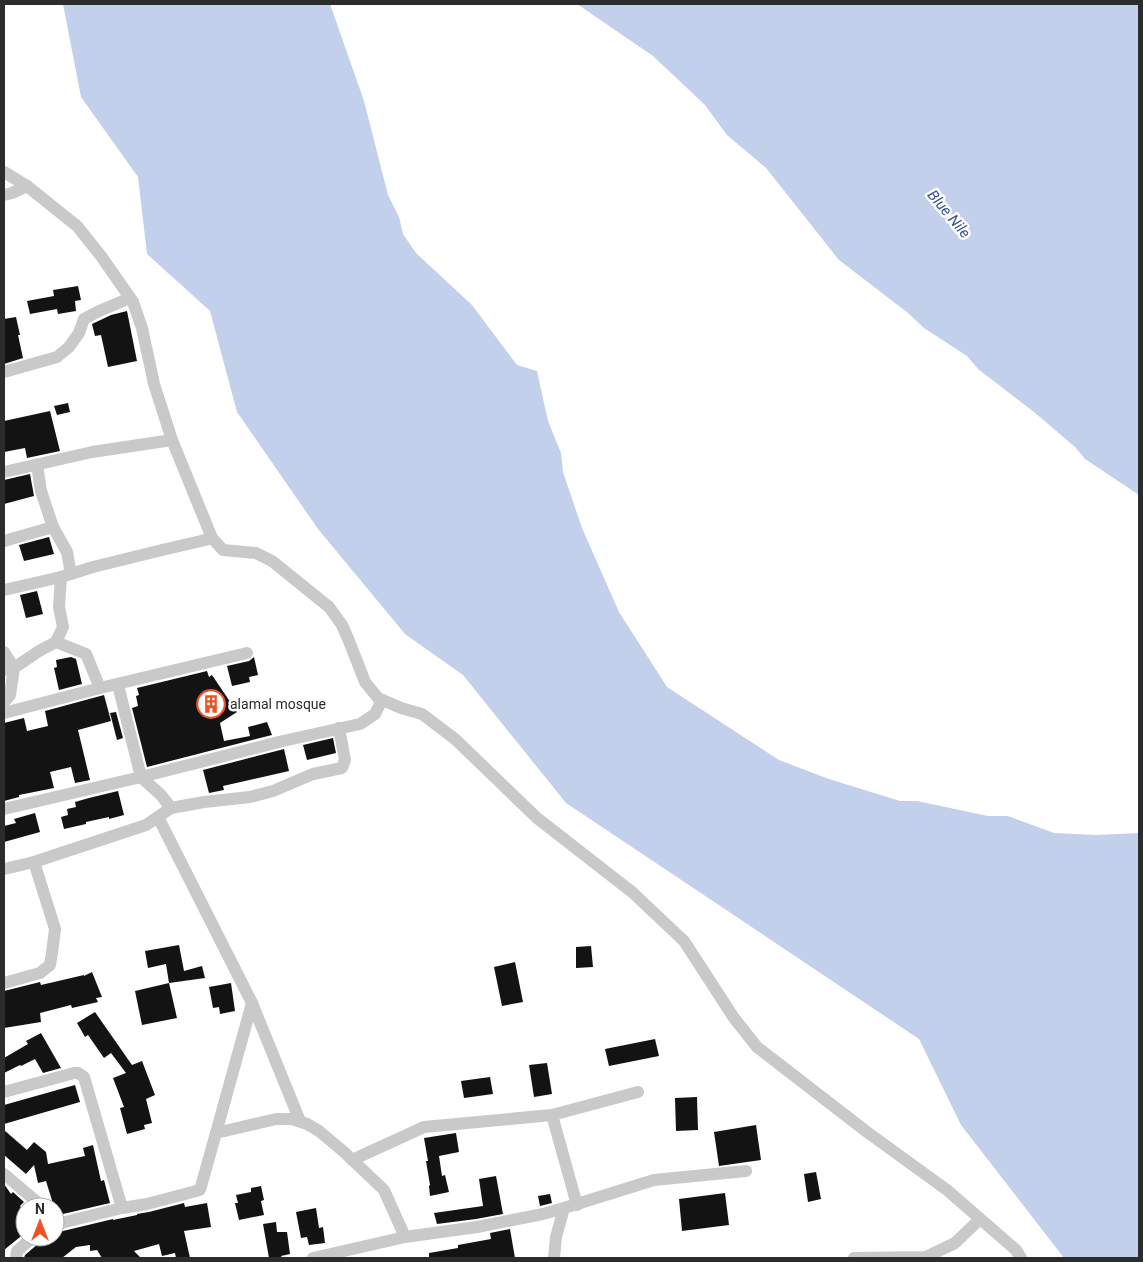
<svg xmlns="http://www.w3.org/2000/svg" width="1143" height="1262" font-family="Roboto,sans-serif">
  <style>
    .water { fill: #c3d0ec }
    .building { fill: #131313 }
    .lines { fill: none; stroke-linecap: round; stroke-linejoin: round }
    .minor { stroke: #c9c9c9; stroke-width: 12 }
    .labels { text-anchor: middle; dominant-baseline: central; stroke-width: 5; stroke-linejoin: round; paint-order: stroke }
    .poi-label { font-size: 14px; fill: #2c2c2c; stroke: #fff; text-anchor: start }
    .water-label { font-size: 15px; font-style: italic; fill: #375391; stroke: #fff }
  </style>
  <rect width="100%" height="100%" fill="#fff"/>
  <!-- water -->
  <g class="water">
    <polygon points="63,4 330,4 364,101 388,195 399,217 403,234 416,253 472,305 517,365 537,371 548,421 561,453 563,472 582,528 619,612 667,687 779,760 829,779 900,801 917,801 988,816 1008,816 1054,833 1096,835 1139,833 1139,1258 1064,1258 961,1125 919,1039 566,803 463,675 405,634 318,529 237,412 210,311 147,254 138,177 81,97"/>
    <polygon points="577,4 1139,4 1139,495 1085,459 1075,447 1034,412 978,369 967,356 924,328 908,313 839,260 766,168 727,135 705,105 653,56"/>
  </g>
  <!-- building -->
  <g class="building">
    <polygon points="78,286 81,300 75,301 76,311 58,314 57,309 30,314 27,301 54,296 53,290"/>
    <polygon points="127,311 137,361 108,367 101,335 95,336 92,324 111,315"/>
    <polygon points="16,317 20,335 18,335 23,358 4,364 4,319"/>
    <polygon points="68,403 70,412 57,415 54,406"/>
    <polygon points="50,411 60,451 27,458 25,448 4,452 4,421"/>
    <polygon points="30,474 34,496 4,504 4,480"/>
    <polygon points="49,537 54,554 24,561 19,545"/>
    <polygon points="37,591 43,614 26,618 20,595"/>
    <polygon points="71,657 76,659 82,684 59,690 54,668 57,667 56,660"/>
    <polygon points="254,657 258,675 249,677 250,682 232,686 227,666 249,661"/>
    <polygon points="207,671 209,677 212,675 237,712 220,723 224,741 250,736 248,727 267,722 272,735 147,767 132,708 138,706 136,696 139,695 137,688"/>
    <polygon points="104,695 111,721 78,730 90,780 75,783 71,767 50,772 54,788 19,795 19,797 4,801 4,723 24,718 27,731 48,726 45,711"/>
    <polygon points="116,712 123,738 117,740 110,713"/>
    <polygon points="333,738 336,753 307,760 303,745"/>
    <polygon points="284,749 289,771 223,786 224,790 209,793 203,770"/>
    <polygon points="118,791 124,815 109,819 109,817 86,822 86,824 64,829 61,817 68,815 67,809 76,807 75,802 89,798"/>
    <polygon points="35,813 40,832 4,842 4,826 16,823 14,819"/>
    <polygon points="179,945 184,971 202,966 205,978 169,983 177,1018 142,1025 135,991 169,983 166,964 148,968 145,951"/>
    <polygon points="591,946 593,967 576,968 576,947"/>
    <polygon points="515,962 523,1002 502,1006 494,967"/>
    <polygon points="92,972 102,997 96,998 98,1002 72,1008 71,1005 40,1013 41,1022 4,1028 4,991 40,982 41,985 84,975 84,976"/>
    <polygon points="231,983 235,1011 220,1014 219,1007 213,1008 209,987"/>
    <polygon points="95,1012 132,1065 142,1061 155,1095 146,1099 152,1123 144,1125 145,1129 127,1134 120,1108 124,1107 113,1078 126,1073 111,1053 104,1058 88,1035 85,1037 77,1023"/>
    <polygon points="41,1033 61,1068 43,1073 35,1059 21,1066 20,1065 4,1073 4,1058 28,1044 26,1041"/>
    <polygon points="655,1039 659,1056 609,1066 605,1049"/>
    <polygon points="547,1063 552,1094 534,1097 529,1065"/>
    <polygon points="490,1077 493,1094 464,1098 461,1081"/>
    <polygon points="75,1085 80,1102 4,1124 4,1105"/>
    <polygon points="697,1097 698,1130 676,1131 675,1098"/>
    <polygon points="756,1125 761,1160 719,1166 714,1132"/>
    <polygon points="4,1130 27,1150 34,1142 46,1152 48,1164 85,1156 83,1148 93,1145 101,1181 104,1180 110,1203 63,1214 55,1210 46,1181 38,1183 34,1165 26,1174 4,1155"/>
    <polygon points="456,1133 459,1152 439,1156 442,1176 445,1175 449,1192 430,1196 429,1186 430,1185 426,1161 428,1161 424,1138"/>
    <polygon points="816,1172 821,1199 808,1202 804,1174"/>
    <polygon points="496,1176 503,1214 476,1219 437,1224 434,1213 483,1206 479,1179"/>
    <polygon points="4,1184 11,1194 13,1192 24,1202 20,1206 25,1213 25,1233 4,1250"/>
    <polygon points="261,1186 264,1200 261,1201 264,1215 239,1220 235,1203 238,1203 236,1195 251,1192 251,1188"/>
    <polygon points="725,1193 729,1225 682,1231 679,1199"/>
    <polygon points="550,1194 552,1203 540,1206 538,1196"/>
    <polygon points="184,1203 185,1207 207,1203 211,1227 184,1231 190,1258 176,1258 175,1253 162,1256 159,1244 134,1251 141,1258 102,1258 97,1250 90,1251 90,1245 76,1247 62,1258 24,1258 25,1255 39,1243 41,1237 55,1237 55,1229 59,1231 63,1231 113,1219 113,1220 137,1215 137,1214 149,1212"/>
    <polygon points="316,1208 319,1228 323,1227 325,1243 309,1245 307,1237 301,1238 296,1212"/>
    <polygon points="276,1222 277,1232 287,1232 290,1254 281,1256 282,1258 269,1258 263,1224"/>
    <polygon points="510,1229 515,1258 429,1258 429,1253 458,1248 458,1245 491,1239 490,1233"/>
  </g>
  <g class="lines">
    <!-- minor -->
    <g class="minor">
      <polyline points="4,172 27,186 77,226 101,256 133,302 142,328 154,384 172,440 212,538 223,550 256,553 272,561 329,607 342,625 349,641 365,682 378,698 401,708 422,714 455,739 537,818 632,892 684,941 734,1018 757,1047 867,1132 947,1190 1016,1250 1021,1258"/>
      <polyline points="4,195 12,193 27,186"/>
      <polyline points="4,372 57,357 69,347 79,333 84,319 97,312 130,298"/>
      <polyline points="37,465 41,491 53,527 67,552 71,574"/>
      <polyline points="4,472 92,452 172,440"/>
      <polyline points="4,541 53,527"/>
      <polyline points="4,590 61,577 93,567 162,550 201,541 212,538"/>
      <polyline points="56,642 86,654 100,688"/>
      <polyline points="4,652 14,668 4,670"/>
      <polyline points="118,685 141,777 161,795 171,808"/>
      <polyline points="4,702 10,695 14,668 39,651 56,642 63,627 59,607 61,577"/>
      <polyline points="4,713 100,688 247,653"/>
      <polyline points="4,809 141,777 283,741 360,724 375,714 382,700"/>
      <polyline points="158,817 252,1003 300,1121"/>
      <polyline points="4,869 34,862 146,825 171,808 204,802 250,797 273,791 313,774 342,768 345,760 339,728"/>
      <polyline points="4,983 40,973 50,965 52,953 55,929 34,862"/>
      <polyline points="4,1092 74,1073 78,1073 84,1077 122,1208"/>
      <polyline points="552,1115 577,1205"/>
      <polyline points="216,1133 252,1003"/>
      <polyline points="352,1160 424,1127 552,1115 638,1092"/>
      <polyline points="4,1174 43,1207"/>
      <polyline points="55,1218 61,1223 122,1208 147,1204 200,1190 216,1133 276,1119 292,1119 307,1124 319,1131 344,1152 384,1190 405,1237"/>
      <polyline points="16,1258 17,1251 33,1237"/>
      <polyline points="313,1258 405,1237 477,1227 543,1214 564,1208 654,1180 746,1171"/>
      <polyline points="554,1258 556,1237 564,1208"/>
      <polyline points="854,1258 926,1257 955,1243 980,1219"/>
    </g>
  </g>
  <!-- icons -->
  <defs>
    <symbol id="building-ring" viewBox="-11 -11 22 22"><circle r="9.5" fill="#fff" stroke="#ed5124" stroke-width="1.5"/><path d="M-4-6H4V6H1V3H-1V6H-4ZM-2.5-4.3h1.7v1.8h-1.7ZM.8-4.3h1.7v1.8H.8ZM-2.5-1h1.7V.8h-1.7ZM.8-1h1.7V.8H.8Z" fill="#ed5124"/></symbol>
  </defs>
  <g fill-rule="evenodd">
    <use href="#building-ring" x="195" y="688" width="32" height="32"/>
  </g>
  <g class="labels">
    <!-- poi labels -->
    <g class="poi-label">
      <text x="230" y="704">alamal mosque</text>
    </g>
    <!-- water labels -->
    <g class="water-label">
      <text transform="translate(949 214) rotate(50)">Blue Nile</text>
    </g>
  </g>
  <!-- border -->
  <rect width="1143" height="1262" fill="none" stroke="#2c2c2c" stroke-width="10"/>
  <!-- north arrow -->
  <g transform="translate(40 1222)"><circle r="24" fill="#ffffff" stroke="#ababab"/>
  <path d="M0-4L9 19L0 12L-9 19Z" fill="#ed5124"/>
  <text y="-8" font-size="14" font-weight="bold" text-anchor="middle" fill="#2c2c2c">N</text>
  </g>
</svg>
